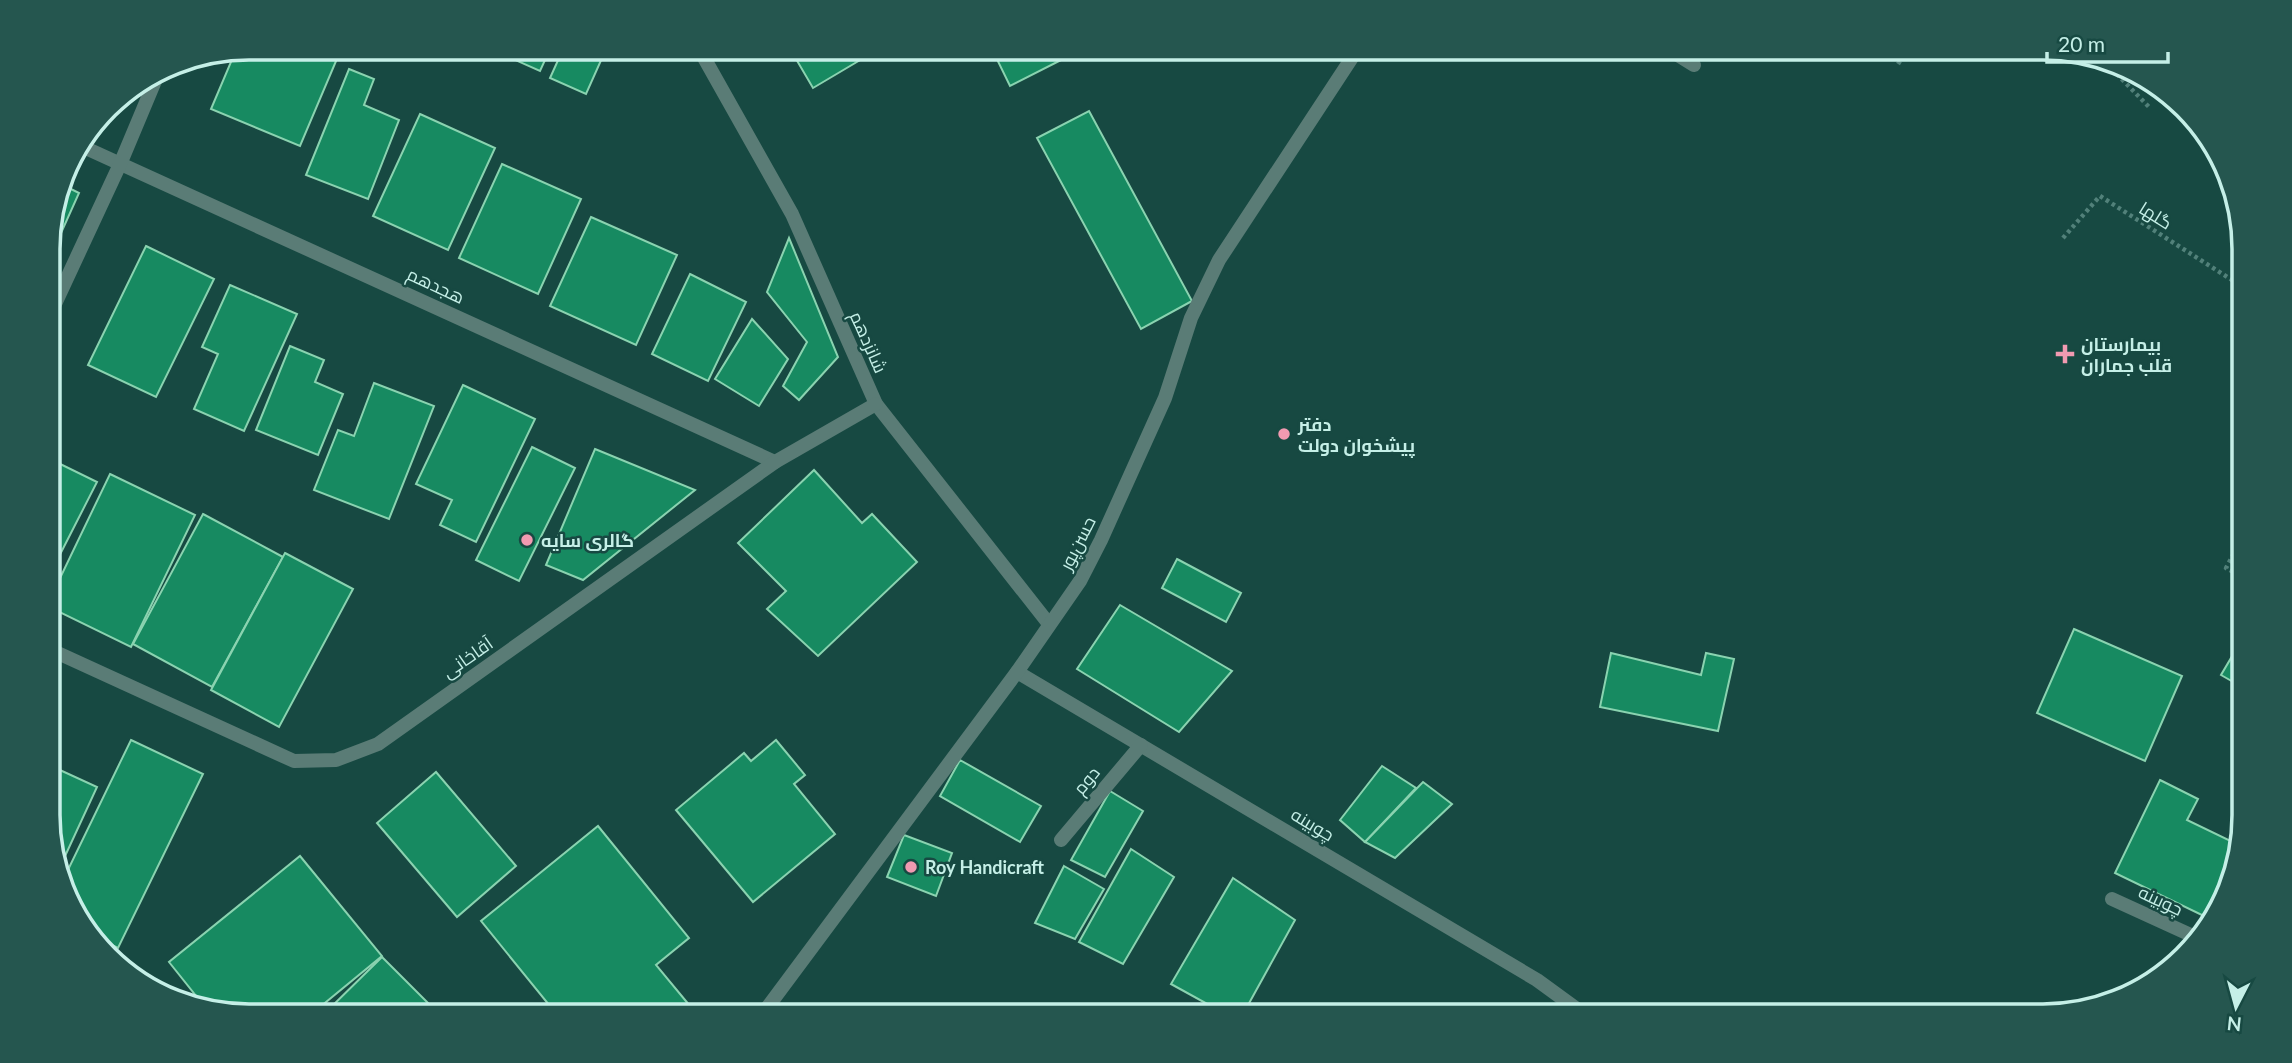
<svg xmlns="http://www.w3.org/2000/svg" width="2292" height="1063" font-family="Lato,Cairo,sans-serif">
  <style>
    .building { fill: #178a61; stroke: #8ad3b0; stroke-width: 2 }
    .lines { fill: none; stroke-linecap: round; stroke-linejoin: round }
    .path { stroke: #52817a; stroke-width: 4.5; stroke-dasharray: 3.5 3.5; stroke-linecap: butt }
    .minor { stroke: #5a7c76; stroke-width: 14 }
    .poi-dot { fill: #f19ab1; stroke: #174942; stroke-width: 2.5 }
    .labels { text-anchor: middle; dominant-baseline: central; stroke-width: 5; stroke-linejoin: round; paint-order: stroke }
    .street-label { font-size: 18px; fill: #c5efe7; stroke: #174942 }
    .poi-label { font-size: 18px; font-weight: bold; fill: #c5efe7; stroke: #174942; text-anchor: start }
    .rim { fill: none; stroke: #c5efe7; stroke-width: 3.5 }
  </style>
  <rect width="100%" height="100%" fill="#174942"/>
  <!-- building -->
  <g class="building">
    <polygon points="248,47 342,47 300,146 211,109 236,50"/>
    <polygon points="486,47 551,47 540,71"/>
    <polygon points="564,47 607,47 586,94 550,78"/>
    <polygon points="789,47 882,47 813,88"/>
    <polygon points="991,47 1062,47 1067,57 1010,86"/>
    <polygon points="349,69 374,79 364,105 399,120 368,199 306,175"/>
    <polygon points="1089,111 1192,301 1141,329 1037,138"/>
    <polygon points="420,114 495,148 448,250 373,216"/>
    <polygon points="502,164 581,199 538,294 459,258"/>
    <polygon points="61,184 79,193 48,262 48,235"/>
    <polygon points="591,217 677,255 636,345 550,306"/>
    <polygon points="789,238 838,357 799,400 783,386 807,342 767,292"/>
    <polygon points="146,246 214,279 156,397 88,365"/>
    <polygon points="690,274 746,302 708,381 652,354"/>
    <polygon points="230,285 297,314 244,431 194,409 218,354 202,347"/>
    <polygon points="752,319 788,359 759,406 715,379"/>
    <polygon points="290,346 324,360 315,382 343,394 318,455 256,430"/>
    <polygon points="374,383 434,406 389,519 314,490 338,430 354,436"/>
    <polygon points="463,385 535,419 476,542 440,525 452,500 416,484"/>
    <polygon points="532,447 575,468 519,581 476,560"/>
    <polygon points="595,449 695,490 583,580 546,565"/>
    <polygon points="48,458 97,482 48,578"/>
    <polygon points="814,470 862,523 872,514 917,562 818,656 767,609 786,591 738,543"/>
    <polygon points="110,474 195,515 131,647 49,607 49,601"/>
    <polygon points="203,514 283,557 212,687 133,644"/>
    <polygon points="285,553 353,589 279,727 211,690"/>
    <polygon points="1177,559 1241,593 1226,622 1162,588"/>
    <polygon points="1120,605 1232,671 1179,732 1077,669"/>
    <polygon points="2074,629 2182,676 2145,761 2037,713"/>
    <polygon points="2244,636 2244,688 2221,675"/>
    <polygon points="1611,653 1701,675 1706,653 1734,659 1718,731 1600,707"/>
    <polygon points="131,740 203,774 118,948 87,933 64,878"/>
    <polygon points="776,740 805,775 794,784 835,834 753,902 676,810 744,753 751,761"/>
    <polygon points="960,760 1041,806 1020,842 940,796"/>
    <polygon points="49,765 97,787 60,867 49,841"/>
    <polygon points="1382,766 1416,788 1365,842 1340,820"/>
    <polygon points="436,772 516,866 457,917 377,823"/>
    <polygon points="2160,780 2198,799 2187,820 2239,845 2230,890 2208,918 2115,873"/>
    <polygon points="1423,782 1452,804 1395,858 1365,842"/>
    <polygon points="1110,791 1143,811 1105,877 1071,860"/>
    <polygon points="598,826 689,938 656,965 690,1006 679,1016 558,1016 481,921"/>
    <polygon points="904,835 952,853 936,896 887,877"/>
    <polygon points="1131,849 1174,877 1123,964 1079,942"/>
    <polygon points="300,856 382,956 309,1016 248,1016 205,1007 169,962"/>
    <polygon points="1064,866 1104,889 1075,939 1035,923"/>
    <polygon points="1233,878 1295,920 1242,1016 1229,1016 1171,984"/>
    <polygon points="382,957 441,1016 322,1016"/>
  </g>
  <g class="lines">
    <!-- path -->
    <g class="path">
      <polyline points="2102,59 2151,109"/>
      <polyline points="1898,64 1909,47"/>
      <polyline points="2063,238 2100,196 2243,287"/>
      <polyline points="2244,535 2226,568 2244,578"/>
    </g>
    <!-- minor -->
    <g class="minor">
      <polyline points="698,47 792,214 876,404 1049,624"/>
      <polyline points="1665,47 1694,65"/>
      <polyline points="79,145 775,462"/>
      <polyline points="48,319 121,162 160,69"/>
      <polyline points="49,649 294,761 336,760 378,744 775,462 876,404"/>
      <polyline points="1017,672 1537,980 1585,1015"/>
      <polyline points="1061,840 1141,745"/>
      <polyline points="2112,899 2193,936"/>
      <polyline points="761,1016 1017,672 1080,581 1101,540 1165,398 1191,318 1219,260 1359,47"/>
    </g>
  </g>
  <!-- markers -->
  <g class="poi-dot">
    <path d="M2061.5 343.5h7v7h7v7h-7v7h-7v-7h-7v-7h7z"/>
    <circle cx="1284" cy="434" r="7"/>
    <circle cx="527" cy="540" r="7"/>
    <circle cx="911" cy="867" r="7"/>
  </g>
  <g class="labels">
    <!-- street labels -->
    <g class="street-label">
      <text transform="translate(2156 215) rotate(32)">گلها</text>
      <text transform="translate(436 285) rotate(25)">هجدهم</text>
      <text transform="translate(869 342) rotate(66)">شانزدهم</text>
      <text transform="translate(1077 543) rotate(-63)">حسن‌پور</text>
      <text transform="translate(467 657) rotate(-35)">آقاخانی</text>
      <text transform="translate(1086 780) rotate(-50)">دوم</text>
      <text transform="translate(1313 824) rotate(31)">چوبینه</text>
      <text transform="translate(2161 900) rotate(25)">چوبینه</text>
    </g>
    <!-- poi labels -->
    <g class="poi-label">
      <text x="2081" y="344">بیمارستان<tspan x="2081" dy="21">قلب جماران</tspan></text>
      <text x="1298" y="424">دفتر<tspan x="1298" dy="21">پیشخوان دولت</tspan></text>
      <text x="541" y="540">گالری سایه</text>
      <text x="925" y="867">Roy Handicraft</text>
    </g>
  </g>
  <!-- crop -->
  <path d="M0 0H2292V1063H0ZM249 60H2043A189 189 0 0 1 2232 249V815A189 189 0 0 1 2043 1004H249A189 189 0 0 1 60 815V249A189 189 0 0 1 249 60Z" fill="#25564f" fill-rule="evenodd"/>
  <path class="rim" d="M249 60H2043A189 189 0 0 1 2232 249V815A189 189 0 0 1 2043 1004H249A189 189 0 0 1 60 815V249A189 189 0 0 1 249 60Z"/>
  <!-- north arrow -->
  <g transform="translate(2236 1007) rotate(186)" stroke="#174942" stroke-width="5" paint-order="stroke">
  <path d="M0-5L12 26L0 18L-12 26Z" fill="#c5efe7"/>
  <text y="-10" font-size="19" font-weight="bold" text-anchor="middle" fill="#c5efe7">N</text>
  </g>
  <!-- scale -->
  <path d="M2047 52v10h121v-10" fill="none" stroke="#c5efe7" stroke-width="3.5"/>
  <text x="2058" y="52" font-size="21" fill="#c5efe7" stroke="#174942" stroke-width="5" paint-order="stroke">20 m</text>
</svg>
